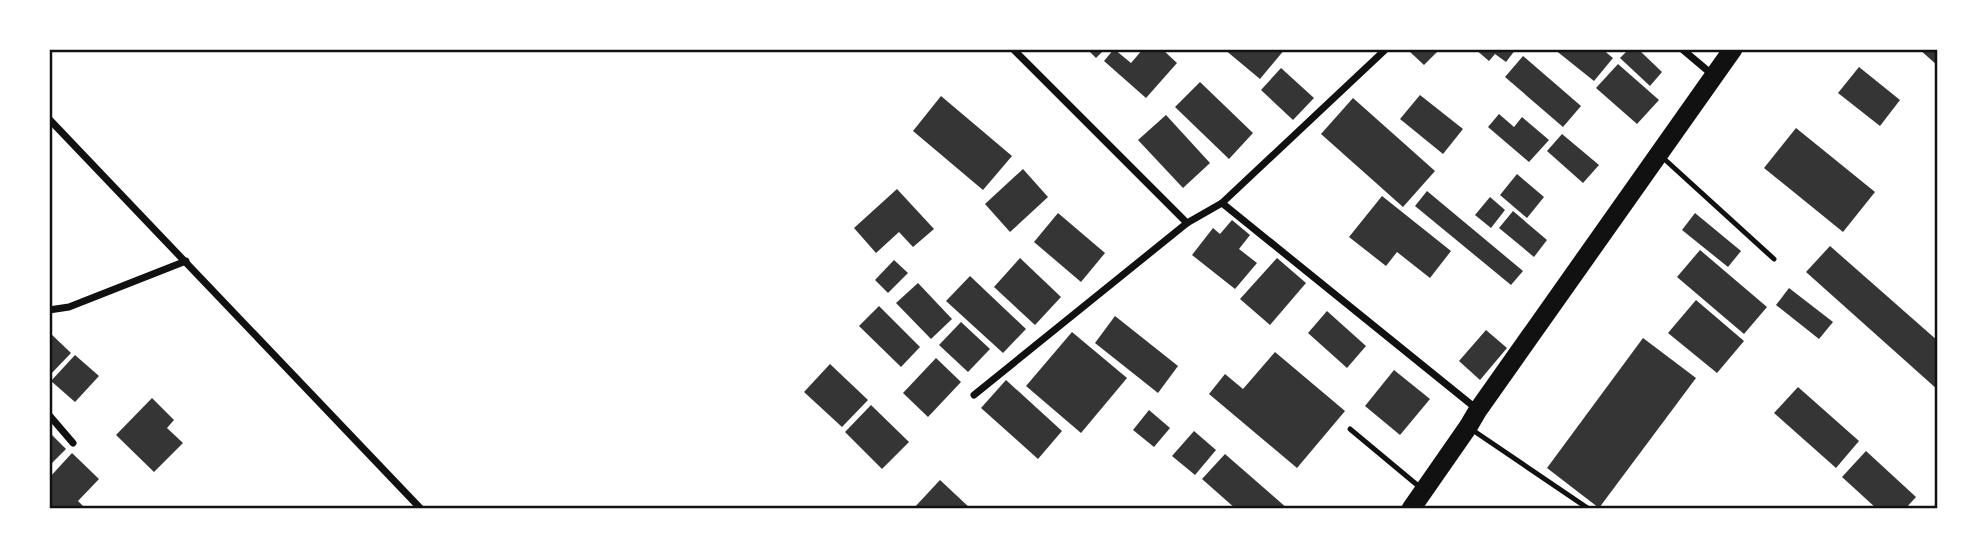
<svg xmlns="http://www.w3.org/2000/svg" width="1987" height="558" font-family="'DM Sans',sans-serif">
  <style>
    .building { fill: #353535 }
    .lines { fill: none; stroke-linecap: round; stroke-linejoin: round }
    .service { stroke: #111; stroke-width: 5 }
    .minor { stroke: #111; stroke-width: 7 }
    .trunk { stroke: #111; stroke-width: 19 }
    .neatline { fill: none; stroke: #111; stroke-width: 2.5 }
  </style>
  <rect width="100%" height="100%" fill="#fff"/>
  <!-- building -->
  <g class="building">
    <polygon points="1087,49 1105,49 1096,58"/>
    <polygon points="1114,49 1131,63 1143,49 1162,49 1177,63 1146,98 1104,61"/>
    <polygon points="1224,49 1285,49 1260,79"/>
    <polygon points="1410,49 1440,49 1424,65 1409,51"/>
    <polygon points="1475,49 1516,49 1506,62 1495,54 1489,61"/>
    <polygon points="1554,49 1602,49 1613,58 1594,81"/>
    <polygon points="1629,49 1638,49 1662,72 1650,86 1620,58"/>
    <polygon points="1919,49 1938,49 1938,66"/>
    <polygon points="1523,56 1581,106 1563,127 1505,77"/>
    <polygon points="1618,64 1659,100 1637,124 1596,88"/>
    <polygon points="1859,67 1900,100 1880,126 1838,93"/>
    <polygon points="1281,68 1314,98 1293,120 1261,90"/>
    <polygon points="1200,82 1253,133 1229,159 1175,107"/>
    <polygon points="1420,95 1463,129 1443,154 1400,119"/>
    <polygon points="941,96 1012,156 983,190 913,131"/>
    <polygon points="1353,98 1435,171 1403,207 1321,134"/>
    <polygon points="1499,114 1514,127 1522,117 1549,140 1529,162 1488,127"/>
    <polygon points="1166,115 1210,163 1183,188 1138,140"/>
    <polygon points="1796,128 1875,192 1843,232 1764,168"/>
    <polygon points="1562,134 1599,165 1583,183 1547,151"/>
    <polygon points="1023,169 1048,197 1010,232 985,204"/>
    <polygon points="1517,174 1544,197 1527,218 1500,195"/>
    <polygon points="897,189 934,229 913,247 899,232 876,253 854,228"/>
    <polygon points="1427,191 1523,271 1511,285 1415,206"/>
    <polygon points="1382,196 1451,251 1430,278 1397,252 1386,266 1349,237"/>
    <polygon points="1490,197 1505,210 1491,228 1475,215"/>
    <polygon points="1513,211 1547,240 1534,257 1499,228"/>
    <polygon points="1058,213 1105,253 1081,282 1034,242"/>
    <polygon points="1695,213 1741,251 1728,267 1682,230"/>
    <polygon points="1232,220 1250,235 1239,249 1257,263 1235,289 1192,255 1213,228 1220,234"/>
    <polygon points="1830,246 1938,341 1938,390 1806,272"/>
    <polygon points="1700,250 1767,307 1744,334 1677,277"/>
    <polygon points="1020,258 1061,297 1035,325 994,287"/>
    <polygon points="1277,258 1306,283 1270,325 1240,299"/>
    <polygon points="894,260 908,273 888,293 875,280"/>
    <polygon points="970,276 1026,329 1003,353 946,301"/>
    <polygon points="918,283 952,319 931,339 896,303"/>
    <polygon points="1789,288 1833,322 1819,339 1776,305"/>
    <polygon points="1696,300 1744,341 1717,373 1668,333"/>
    <polygon points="879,306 920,347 901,367 859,326"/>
    <polygon points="1327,311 1366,346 1347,368 1308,333"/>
    <polygon points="1115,316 1178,366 1158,393 1095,343"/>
    <polygon points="961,322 990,349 968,372 939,345"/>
    <polygon points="1486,330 1507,348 1480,380 1459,361"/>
    <polygon points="49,332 71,353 49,376"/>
    <polygon points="1072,332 1127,378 1081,433 1026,386"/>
    <polygon points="1643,338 1696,378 1599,508 1547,468"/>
    <polygon points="1275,352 1345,411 1297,468 1209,394 1225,374 1243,389"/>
    <polygon points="75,355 99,376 75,402 51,381"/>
    <polygon points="936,358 961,382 928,417 903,393"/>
    <polygon points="830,364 868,400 842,427 804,392"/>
    <polygon points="1394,370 1430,399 1400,435 1365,406"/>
    <polygon points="1006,380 1062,431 1038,459 981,408"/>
    <polygon points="1798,387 1859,441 1836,468 1774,413"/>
    <polygon points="152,398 174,420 167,428 183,443 154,472 116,435"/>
    <polygon points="871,405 909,442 882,469 845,432"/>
    <polygon points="1149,410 1170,428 1154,447 1133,430"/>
    <polygon points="1194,431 1216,450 1195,475 1172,456"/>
    <polygon points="49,432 66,449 49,466"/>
    <polygon points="1866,451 1916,497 1905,509 1877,509 1842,477"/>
    <polygon points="72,453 99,479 78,501 86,509 53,509 49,505 49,478"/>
    <polygon points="1225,454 1288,509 1236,509 1202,479"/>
    <polygon points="940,480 971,509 913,509"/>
  </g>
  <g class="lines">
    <!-- service -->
    <g class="service">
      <polyline points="1661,156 1774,259"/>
      <polyline points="1350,429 1422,489"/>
      <polyline points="1471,429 1589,509"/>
    </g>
    <!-- minor -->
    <g class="minor">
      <polyline points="1013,49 1187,223"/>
      <polyline points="1386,49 1222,203 1478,410"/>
      <polyline points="1682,49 1714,76"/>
      <polyline points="49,119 421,509"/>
      <polyline points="49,310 69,307 186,261"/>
      <polyline points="974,395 1187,223 1222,203"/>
      <polyline points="49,415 73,443"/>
    </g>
    <!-- trunk -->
    <polyline class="trunk" points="1411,509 1468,427 1478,410 1733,49"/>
  </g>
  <!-- border -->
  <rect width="1987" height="558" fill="none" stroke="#ffffff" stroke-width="102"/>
  <rect x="51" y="51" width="1885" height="456" class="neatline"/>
</svg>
